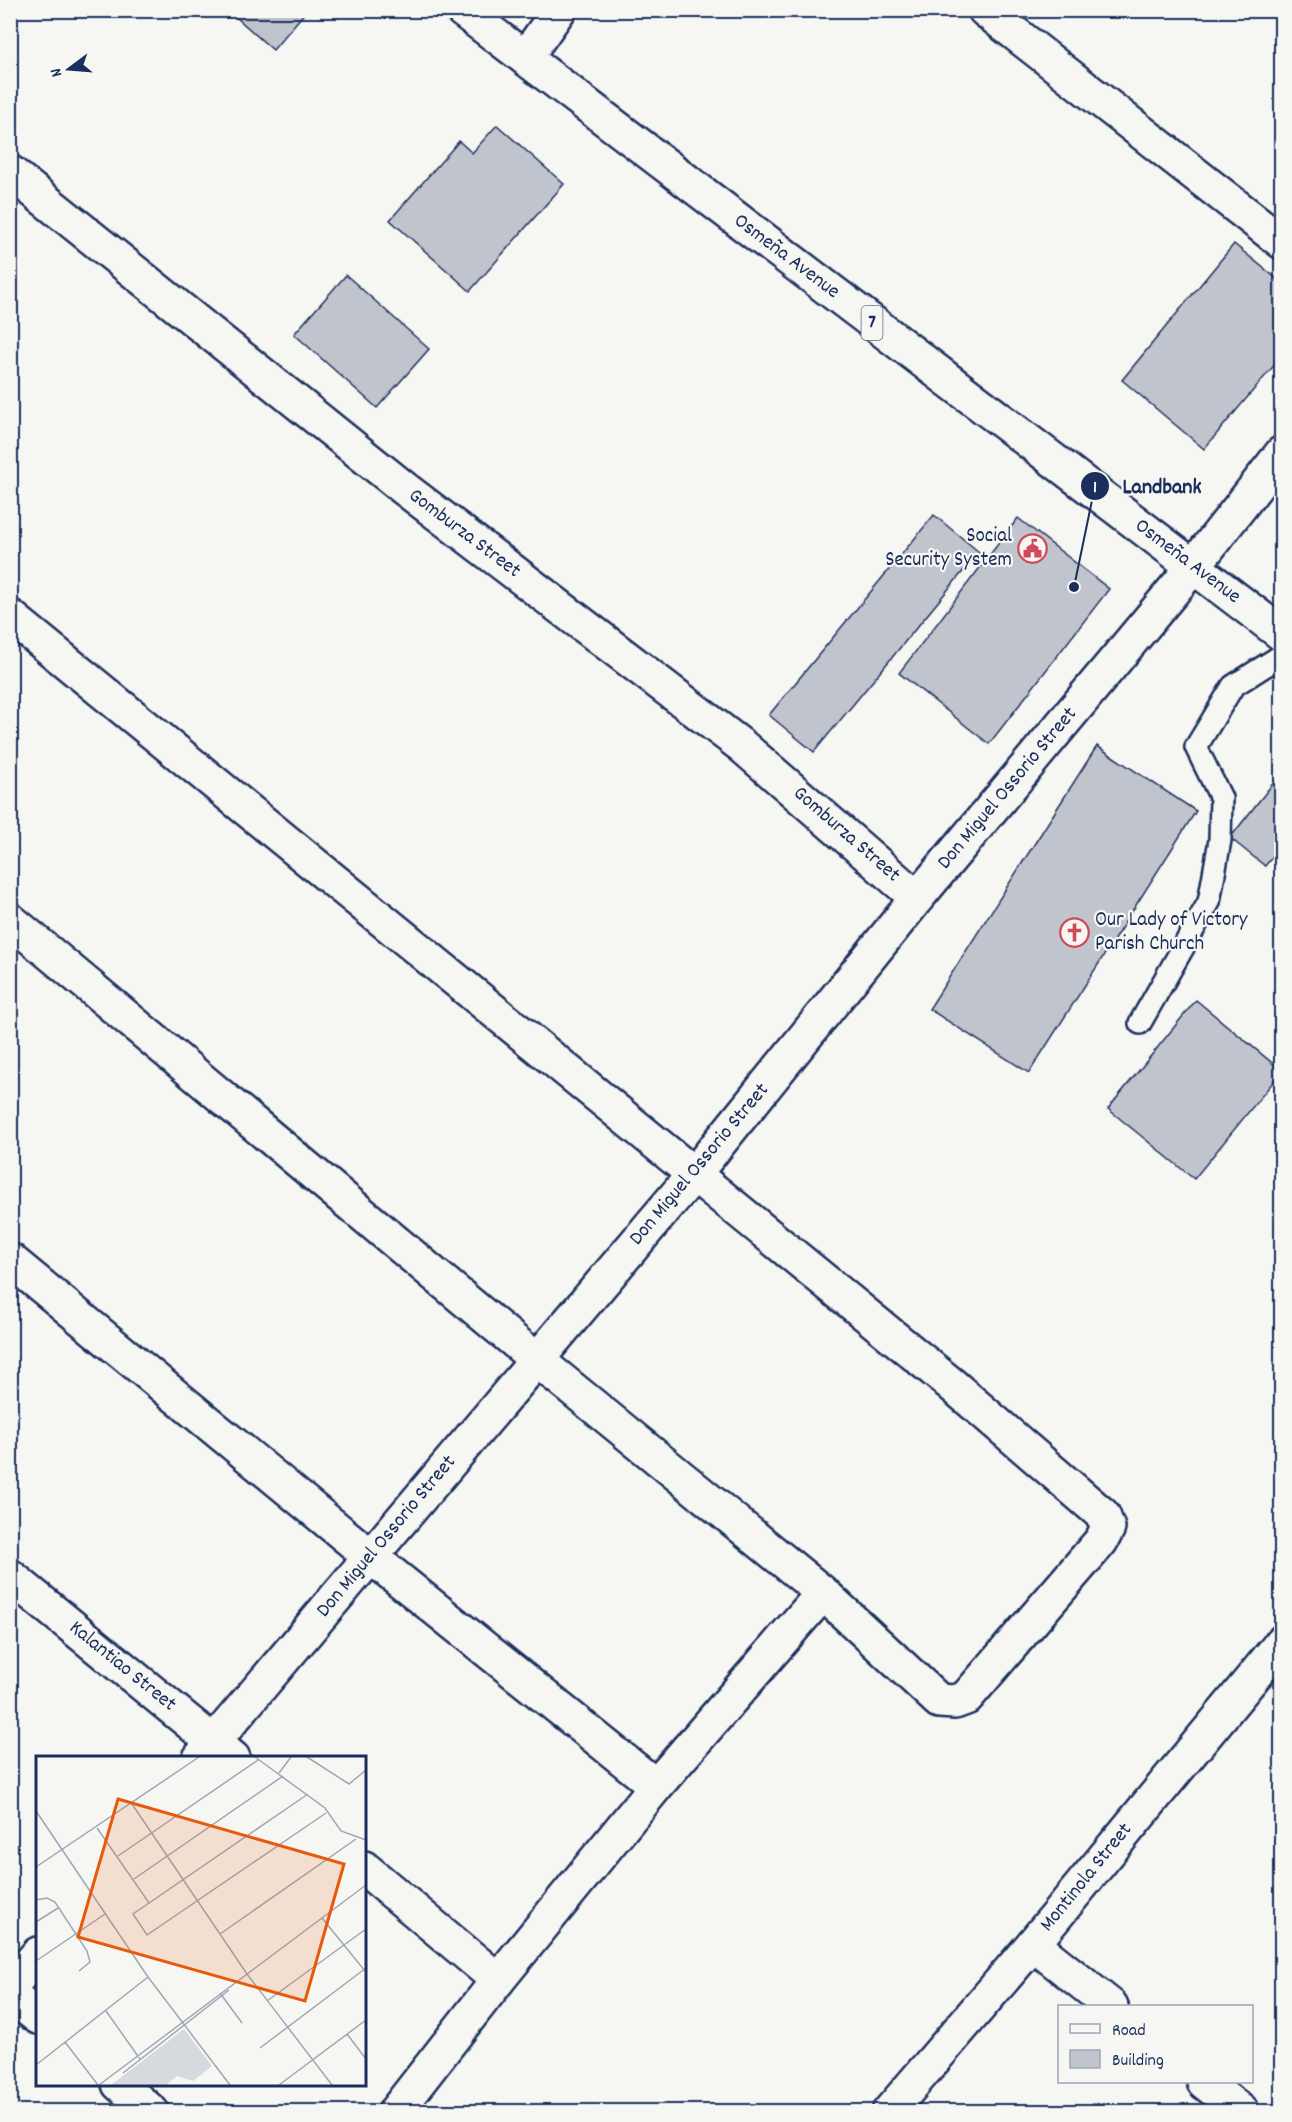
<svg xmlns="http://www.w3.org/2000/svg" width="1292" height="2122" font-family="Dekko,sans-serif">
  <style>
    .building { fill: #c0c4cd; stroke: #1b2f5e; stroke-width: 1.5 }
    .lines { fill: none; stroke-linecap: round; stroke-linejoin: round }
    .lane-casing { stroke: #1b2f5e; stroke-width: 26 }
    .street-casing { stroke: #1b2f5e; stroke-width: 38 }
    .secondary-casing { stroke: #1b2f5e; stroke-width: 38 }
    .primary-casing { stroke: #1b2f5e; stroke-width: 38 }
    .lane { stroke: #f6f6f2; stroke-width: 21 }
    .street { stroke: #f6f6f2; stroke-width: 33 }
    .secondary { stroke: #f6f6f2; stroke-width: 33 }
    .primary { stroke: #f6f6f2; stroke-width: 33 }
    .labels { text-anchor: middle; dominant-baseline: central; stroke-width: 4.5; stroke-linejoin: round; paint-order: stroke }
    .shield { fill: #f6f6f2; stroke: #5d6b8a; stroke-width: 1.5 }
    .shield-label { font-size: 20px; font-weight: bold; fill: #1b2f5e }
    .street-label { font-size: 21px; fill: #1b2f5e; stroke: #f6f6f2 }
    .poi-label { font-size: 21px; fill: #1b2f5e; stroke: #f6f6f2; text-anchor: end }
    .inset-road { fill: none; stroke: #9ea6b7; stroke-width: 1.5 }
    .view { fill: #e8590c; fill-opacity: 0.15; stroke: #e8590c; stroke-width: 3 }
    .inset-edge { fill: none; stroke: #1b2f5e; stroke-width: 3 }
    .leader { fill: none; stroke: #1b2f5e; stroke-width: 2 }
    .callout-dot { fill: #1b2f5e; stroke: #f6f6f2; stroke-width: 2 }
    .mark-label { font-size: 18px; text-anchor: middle; font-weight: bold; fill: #fff }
    .callout-label { font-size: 22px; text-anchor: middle; font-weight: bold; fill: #1b2f5e; stroke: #f6f6f2; stroke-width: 4.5; stroke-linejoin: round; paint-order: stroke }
  </style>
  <rect width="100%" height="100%" fill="#f6f6f2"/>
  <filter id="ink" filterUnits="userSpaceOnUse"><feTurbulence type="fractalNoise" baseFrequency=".0167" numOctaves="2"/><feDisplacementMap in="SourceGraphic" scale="12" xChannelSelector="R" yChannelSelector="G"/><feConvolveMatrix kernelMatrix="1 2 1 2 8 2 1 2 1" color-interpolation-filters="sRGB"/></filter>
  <g filter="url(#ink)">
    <!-- building -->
    <g class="building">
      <polygon points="228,10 307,10 273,50"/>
      <polygon points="497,125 564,184 470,291 390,220 459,141 472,153"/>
      <polygon points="1234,244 1282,283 1282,356 1204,449 1122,380"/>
      <polygon points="346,275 429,349 377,408 294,334"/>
      <polygon points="934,515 979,552 814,752 769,715"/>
      <polygon points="1018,518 1109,589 989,744 899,673"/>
      <polygon points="1097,746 1196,811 1029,1073 929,1009"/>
      <polygon points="1282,772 1282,845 1265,866 1230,838"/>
      <polygon points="1196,1000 1282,1071 1194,1179 1108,1109"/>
    </g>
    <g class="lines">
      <defs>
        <polyline id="lane" points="1140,1023 1209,902 1220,840 1221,798 1196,747 1233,686 1282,655"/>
        <g id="street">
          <polyline points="985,10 1282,242"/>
          <polyline points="525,58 559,10"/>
          <polyline points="10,172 405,489 742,746 917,898"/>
          <polyline points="10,616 951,1384 1103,1515 1108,1528 1101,1541 966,1698 955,1702 939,1701 823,1593"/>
          <polyline points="10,920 537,1360 823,1593 656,1786 498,1980 395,2112"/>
          <polyline points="10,1260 371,1557 656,1786"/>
          <polyline points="10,1576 233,1758"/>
          <polyline points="200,1758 695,1173 917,898 1193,567 1282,453"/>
          <polyline points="364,1868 498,1980"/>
          <polyline points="1033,1944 1111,2006"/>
          <polyline points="10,1987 38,1954"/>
          <polyline points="10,1995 38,2017"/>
          <polyline points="1204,2082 1242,2112"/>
          <polyline points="119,2084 152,2112"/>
        </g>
        <polyline id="secondary" points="889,2112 1033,1944 1282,1642"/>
        <polyline id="primary" points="462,10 1282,634"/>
      </defs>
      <!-- lane casing -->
      <use href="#lane" class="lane-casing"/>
      <!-- street casing -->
      <use href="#street" class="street-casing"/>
      <!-- secondary casing -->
      <use href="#secondary" class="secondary-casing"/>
      <!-- primary casing -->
      <use href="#primary" class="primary-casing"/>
      <!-- lane -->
      <use href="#lane" class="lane"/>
      <!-- street -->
      <use href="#street" class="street"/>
      <!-- secondary -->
      <use href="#secondary" class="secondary"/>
      <!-- primary -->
      <use href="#primary" class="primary"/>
    </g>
  </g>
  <!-- icons -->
  <defs>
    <symbol id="civic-ring" viewBox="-11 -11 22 22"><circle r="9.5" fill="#f6f6f2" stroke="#d1495b" stroke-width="1.5"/><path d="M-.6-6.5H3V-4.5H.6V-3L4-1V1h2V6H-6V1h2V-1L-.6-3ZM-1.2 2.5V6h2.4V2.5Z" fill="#d1495b"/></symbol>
    <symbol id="church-ring" viewBox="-11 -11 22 22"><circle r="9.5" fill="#f6f6f2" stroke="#d1495b" stroke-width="1.5"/><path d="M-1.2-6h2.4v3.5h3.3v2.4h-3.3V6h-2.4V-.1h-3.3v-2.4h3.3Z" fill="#d1495b"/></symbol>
  </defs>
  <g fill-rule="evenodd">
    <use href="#civic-ring" x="1016" y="532" width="33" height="33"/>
    <use href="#church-ring" x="1058" y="916" width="33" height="33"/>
  </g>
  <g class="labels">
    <!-- shield labels -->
    <rect class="shield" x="861.5" y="306" width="21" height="34" rx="4.5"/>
    <g class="shield-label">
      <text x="872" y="323">7</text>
    </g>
    <!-- street labels -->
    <g class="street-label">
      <text transform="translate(786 257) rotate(37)">Osmeña Avenue</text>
      <text transform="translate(464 534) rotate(37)">Gomburza Street</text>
      <text transform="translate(1187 562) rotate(37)">Osmeña Avenue</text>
      <text transform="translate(1008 789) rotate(-50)">Don Miguel Ossorio Street</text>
      <text transform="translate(846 835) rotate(41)">Gomburza Street</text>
      <text transform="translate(700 1165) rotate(-50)">Don Miguel Ossorio Street</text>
      <text transform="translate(387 1537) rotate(-50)">Don Miguel Ossorio Street</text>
      <text transform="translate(122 1667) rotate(39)">Kalantiao Street</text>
      <text transform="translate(1087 1878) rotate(-51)">Montinola Street</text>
    </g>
    <!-- poi labels -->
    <g class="poi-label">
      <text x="1012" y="537">Social<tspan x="1012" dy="24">Security System</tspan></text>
      <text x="1095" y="921" text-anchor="start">Our Lady of Victory<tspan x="1095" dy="24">Parish Church</tspan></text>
    </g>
  </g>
  <!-- overview -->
  <g transform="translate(36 1756)">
    <rect width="330" height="330" fill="#f6f6f2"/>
    <path d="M 148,273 L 176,310 L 157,325 L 141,320 L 130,329 L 75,329 Z" fill="#d6d9dd"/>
    <path class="inset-road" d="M 219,1 L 289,52 L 305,75 L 330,84M 271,1 L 313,28 L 330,14M 243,17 L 255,1M 96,48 L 211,218 L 296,329M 0,55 L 112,221 L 194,329M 61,72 L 113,147 L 272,38M 82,100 L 222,4M 0,111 L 163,1M 98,123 L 247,20M 0,144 L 11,142 L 19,146 L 51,195 L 54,206 L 43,215M 113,147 L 97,158 L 111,179 L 290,57M 286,162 L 329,215M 0,166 L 22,152M 184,178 L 320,83M 0,205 L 69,158M 184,237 L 206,267M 231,245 L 330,173M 70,255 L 104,303M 311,278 L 330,303M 29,286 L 62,329M 224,292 L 330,212M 0,309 L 112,221M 87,317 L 193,234M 63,329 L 330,129M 243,329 L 330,264"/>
    <path class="view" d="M 82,43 L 308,108 L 269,245 L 42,181 Z"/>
    <rect width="330" height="330" class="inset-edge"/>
  </g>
  <!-- callouts -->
  <path class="leader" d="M1074 587L1095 486"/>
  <g class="callout-dot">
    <circle cx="1074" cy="587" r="6"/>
    <circle cx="1095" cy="486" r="15"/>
  </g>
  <g class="mark-label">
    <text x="1095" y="492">1</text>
  </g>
  <g class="callout-label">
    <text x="1162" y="493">Landbank</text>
  </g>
  <!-- margin -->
  <rect width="1292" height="2122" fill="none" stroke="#f6f6f2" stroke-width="36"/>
  <rect x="18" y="18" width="1256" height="2086" fill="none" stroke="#1b2f5e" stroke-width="2" filter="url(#ink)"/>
  <!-- legend -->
  <rect x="1058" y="2005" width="195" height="78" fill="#f6f6f2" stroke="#9ea6b7" stroke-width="1.5"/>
  <rect x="1070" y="2024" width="30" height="9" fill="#f6f6f2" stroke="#9ea6b7" stroke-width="1.5"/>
  <text x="1112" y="2035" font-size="18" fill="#1b2f5e">Road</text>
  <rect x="1070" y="2050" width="30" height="18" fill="#c0c4cd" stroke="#9ea6b7" stroke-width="1.5"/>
  <text x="1112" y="2065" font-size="18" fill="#1b2f5e">Building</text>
  <!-- north arrow -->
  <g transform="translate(69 69) rotate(254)" stroke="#f6f6f2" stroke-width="4.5" paint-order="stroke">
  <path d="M0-4.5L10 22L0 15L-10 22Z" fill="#1b2f5e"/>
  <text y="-9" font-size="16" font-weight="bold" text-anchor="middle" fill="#1b2f5e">N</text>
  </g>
</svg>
